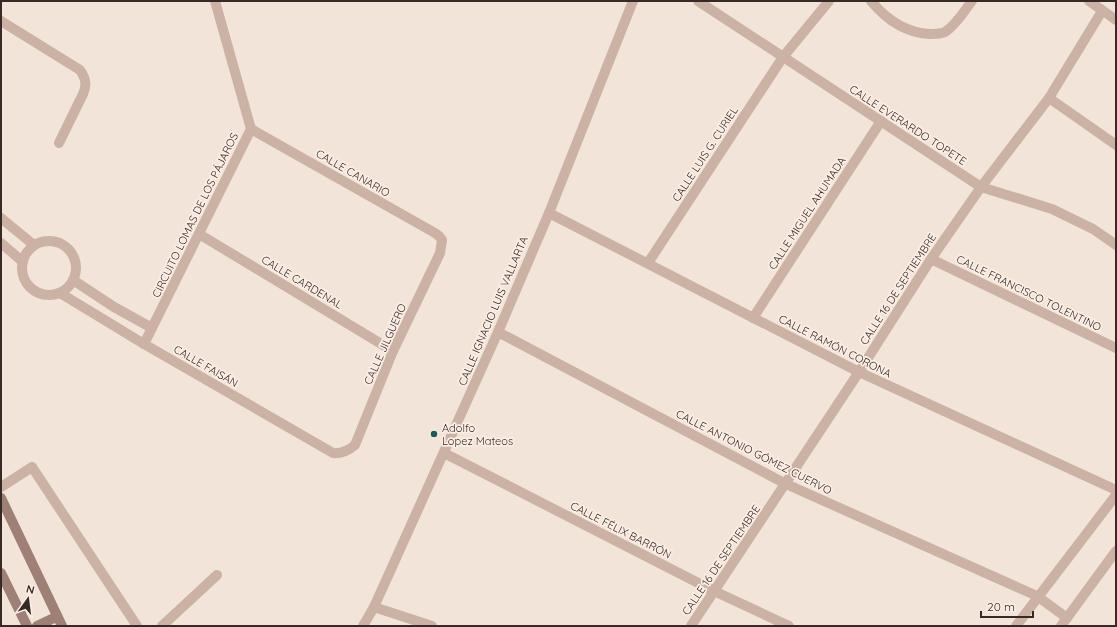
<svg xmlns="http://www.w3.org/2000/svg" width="1117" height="627" font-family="Quicksand,sans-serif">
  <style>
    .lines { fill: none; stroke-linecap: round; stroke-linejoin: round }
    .service { stroke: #cbb2a4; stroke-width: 10 }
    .minor { stroke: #cbb2a4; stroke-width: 10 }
    .secondary { stroke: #9f8076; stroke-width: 10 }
    .poi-dot { fill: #1a5a57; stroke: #faeee5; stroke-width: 1.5 }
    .labels { text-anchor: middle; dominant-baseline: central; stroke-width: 3.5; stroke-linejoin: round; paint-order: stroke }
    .street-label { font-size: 11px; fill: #362926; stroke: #faeee5 }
    .poi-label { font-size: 11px; fill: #362926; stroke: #faeee5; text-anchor: start }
  </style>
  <rect width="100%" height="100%" fill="#f3e4d9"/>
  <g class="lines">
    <!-- service -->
    <g class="service">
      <path d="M 1,21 L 80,70 C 86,79 87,85 83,94 L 59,143"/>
      <polyline points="1,487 32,467 137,626"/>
      <polyline points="162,626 217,575"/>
    </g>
    <!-- minor -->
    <g class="minor">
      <polyline points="698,1 981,187 1052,209 1093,229 1116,245"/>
      <path d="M 871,1 C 886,19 906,33 930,34 C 934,34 941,34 945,32 C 956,25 964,11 972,1"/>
      <polyline points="1089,1 1116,20"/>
      <polyline points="1049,98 1116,145"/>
      <polyline points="549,213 859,372 1116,490"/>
      <polyline points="1,218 34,245"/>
      <polyline points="199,234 393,351"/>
      <circle cx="49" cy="268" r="27"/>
      <polyline points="1,243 23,262"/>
      <polyline points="931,259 1116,348"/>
      <polyline points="648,263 783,57 829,1"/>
      <polyline points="73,280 114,307 152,328"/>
      <path d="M 60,293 L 144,344 L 333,453 C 342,454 348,451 355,445 L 393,351 L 440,253 L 442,240 L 439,236 L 435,233 L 251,129"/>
      <polyline points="753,318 881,121"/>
      <polyline points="498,332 786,484 1037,596 1067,618"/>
      <polyline points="144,344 251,129 215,1"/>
      <polyline points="444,453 714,591 789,626"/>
      <polyline points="374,607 432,626"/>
      <polyline points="363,626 374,607 498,332 549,213 633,1"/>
      <polyline points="691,626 859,372 931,259 981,187 1049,98 1102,11"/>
      <polyline points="1016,626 1116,495"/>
      <polyline points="1061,626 1116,551"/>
    </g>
    <!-- secondary -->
    <g class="secondary">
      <polyline points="1,498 62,626"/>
      <polyline points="1,573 27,626"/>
      <polyline points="37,626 56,617"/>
    </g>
  </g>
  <!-- markers -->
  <circle class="poi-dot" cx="434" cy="434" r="4"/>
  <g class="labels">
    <!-- street labels -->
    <g class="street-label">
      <text transform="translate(908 125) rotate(33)">CALLE EVERARDO TOPETE</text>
      <text transform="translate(705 154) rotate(-57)">CALLE LUIS G. CURIEL</text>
      <text transform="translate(353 173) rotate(30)">CALLE CANARIO</text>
      <text transform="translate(807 213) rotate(-57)">CALLE MIGUEL AHUMADA</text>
      <text transform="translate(195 215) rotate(-64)">CIRCUITO LOMAS DE LOS PÁJAROS</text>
      <text transform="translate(302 282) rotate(31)">CALLE CARDENAL</text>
      <text transform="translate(898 289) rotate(-57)">CALLE 16 DE SEPTIEMBRE</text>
      <text transform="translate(1029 293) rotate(26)">CALLE FRANCISCO TOLENTINO</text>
      <text transform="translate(493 311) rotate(-67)">CALLE IGNACIO LUIS VALLARTA</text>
      <text transform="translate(385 344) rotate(-66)">CALLE JILGUERO</text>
      <text transform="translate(835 346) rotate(27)">CALLE RAMÓN CORONA</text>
      <text transform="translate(206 366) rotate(30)">CALLE FAISÁN</text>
      <text transform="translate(754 452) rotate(27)">CALLE ANTONIO GÓMEZ CUERVO</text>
      <text transform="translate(621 530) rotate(27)">CALLE FÉLIX BARRÓN</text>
      <text transform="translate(721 560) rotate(-56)">CALLE 16 DE SEPTIEMBRE</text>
    </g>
    <!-- poi labels -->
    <g class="poi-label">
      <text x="442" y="428">Adolfo<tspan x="442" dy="13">Lopez Mateos</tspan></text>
    </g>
  </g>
  <!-- border -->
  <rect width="1117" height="627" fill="none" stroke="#362926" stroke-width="4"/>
  <!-- north arrow -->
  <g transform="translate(28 599) rotate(14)" stroke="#faeee5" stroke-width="3" paint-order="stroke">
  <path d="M0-3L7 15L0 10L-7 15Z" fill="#362926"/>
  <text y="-6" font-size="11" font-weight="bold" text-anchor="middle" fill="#362926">N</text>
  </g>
  <!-- scale -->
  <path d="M981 611v6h52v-6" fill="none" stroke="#362926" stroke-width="2"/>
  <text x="987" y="611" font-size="12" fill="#362926" stroke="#faeee5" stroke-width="3" paint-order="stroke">20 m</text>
</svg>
